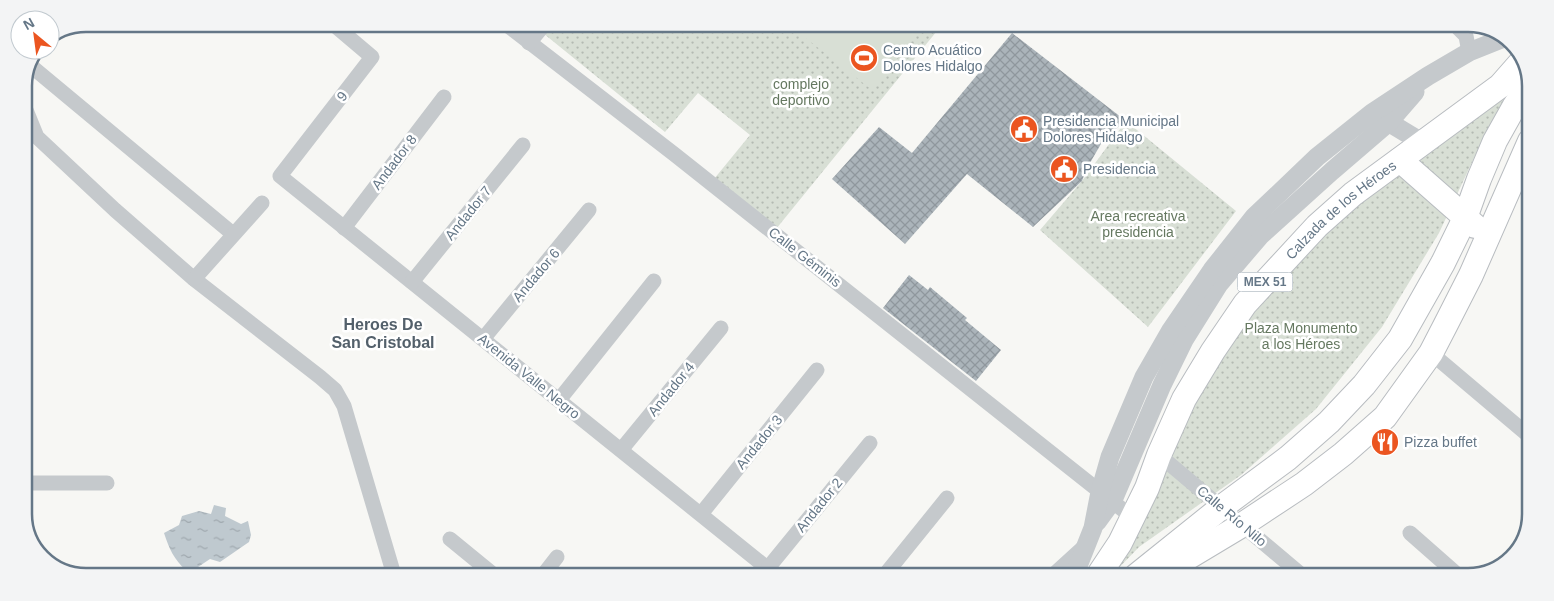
<svg xmlns="http://www.w3.org/2000/svg" width="1554" height="601" font-family="Helvetica,sans-serif">
  <style>
    .park { fill: url(#park-dots) }
    .garden { fill: #d8dfd5 }
    .water { fill: url(#water-ripples) }
    .building { fill: url(#building-cross-hatch) }
    .lines { fill: none; stroke-linecap: round; stroke-linejoin: round }
    .primary-casing { stroke: #b8bcc0; stroke-width: 26 }
    .minor { stroke: #c5c9cc; stroke-width: 15 }
    .tertiary { stroke: #c5c9cc; stroke-width: 19 }
    .primary { stroke: #fff; stroke-width: 24 }
    .labels { text-anchor: middle; dominant-baseline: central; stroke-width: 5; stroke-linejoin: round; paint-order: stroke }
    .shield { fill: #fff; stroke: #93a0ab; stroke-width: 1 }
    .shield-label { font-size: 12px; font-weight: bold; fill: #657787 }
    .poi-label { font-size: 14px; fill: #657787; stroke: #fff; text-anchor: start }
    .park-label { font-size: 14px; fill: #657860; stroke: #fff }
    .street-label { font-size: 14px; fill: #657787; stroke: #fff }
    .quarter-label { font-size: 16px; font-weight: bold; fill: #53606b; stroke: #fff }
    .rim { fill: none; stroke: #657787; stroke-width: 2.5 }
  </style>
  <defs>
    <pattern id="park-dots" width="8" height="8" patternUnits="userSpaceOnUse" patternTransform="scale(1.25)"><rect width="8" height="8" fill="#d8dfd5"/><path d="M2 2h.1M6 6h.1" fill="none" stroke="#b3bab2" stroke-width="1.8" stroke-linecap="round"/></pattern>
    <pattern id="water-ripples" width="26" height="14" patternUnits="userSpaceOnUse" patternTransform="scale(1.25)"><rect width="26" height="14" fill="#bfc9cf"/><path d="M2 4q2-2 4 0t4 0M15 11q2-2 4 0t4 0" fill="none" stroke="#9fa8ae"/></pattern>
    <pattern id="building-cross-hatch" width="8" height="8" patternUnits="userSpaceOnUse" patternTransform="scale(1.25)"><rect width="8" height="8" fill="#abb4ba"/><path d="M0 0l8 8M0 8l8-8" fill="none" stroke="#8f979d"/></pattern>
  </defs>
  <rect width="100%" height="100%" fill="#f7f7f4"/>
  <!-- park -->
  <g class="park">
    <polygon points="533,25 941,26 776,229 714,179 750,135 698,93 665,132"/>
    <polygon points="1512,84 1474,158 1439,233 1382,327 1316,409 1241,475 1139,547 1111,576 1160,460 1250,306 1355,196"/>
    <polygon points="1126,121 1236,211 1148,327 1040,230 1082,181"/>
  </g>
  <!-- garden -->
  <polygon class="garden" points="789,25 923,26 872,90"/>
  <!-- water -->
  <path class="water" d="M 214,505 L 226,508 L 225,516 L 241,524 L 248,521 L 251,535 L 249,542 L 220,562 L 210,559 L 198,567 L 186,570 C 174,560 169,548 164,533 L 179,525 L 182,516 L 199,511 L 211,514 Z"/>
  <!-- building -->
  <g class="building">
    <polygon points="1012,33 1126,121 1105,137 1087,168 1082,181 1033,227 967,174 905,244 832,179 879,127 912,153"/>
    <polygon points="909,275 928,290 930,287 967,318 965,320 1001,350 976,381 883,308"/>
  </g>
  <g class="lines">
    <defs>
      <g id="primary">
        <polyline points="1400,160 1475,226"/>
        <path id="s1" d="M 1098,576 L 1120,543 L 1147,488 L 1159,455 L 1184,399 L 1213,351 L 1245,304 L 1317,226 L 1353,194 L 1500,86 L 1522,61"/>
        <polyline points="1136,576 1222,507 1288,458 1329,422 1364,385 1400,339 1443,263 1465,218 1479,179 1495,141 1514,107 1530,83"/>
        <polyline points="1157,576 1242,525 1304,484 1343,454 1385,417 1431,353 1445,326 1471,275 1530,141"/>
      </g>
    </defs>
    <!-- primary casing -->
    <use href="#primary" class="primary-casing"/>
    <!-- minor -->
    <g class="minor">
      <polyline points="333,24 372,57 280,176 777,576"/>
      <polyline points="507,25 674,154 1132,517"/>
      <polyline points="1457,27 1466,36 1469,52"/>
      <polyline points="529,43 544,25"/>
      <polyline points="31,66 233,234"/>
      <polyline points="24,105 37,137 115,210 194,279 320,377 335,390 344,406 394,575"/>
      <polyline points="344,228 444,97"/>
      <polyline points="194,279 262,203"/>
      <polyline points="412,282 523,145"/>
      <polyline points="483,339 589,210"/>
      <polyline points="1431,353 1528,435"/>
      <polyline points="559,400 654,281"/>
      <polyline points="621,450 721,328"/>
      <polyline points="1159,455 1304,577"/>
      <polyline points="24,483 107,483"/>
      <polyline points="701,514 817,370"/>
      <polyline points="1410,533 1460,577"/>
      <polyline points="450,539 494,575"/>
      <polyline points="768,568 870,443"/>
      <polyline points="543,575 557,557"/>
      <polyline points="884,576 947,498"/>
      <polyline points="1052,576 1086,545"/>
    </g>
    <!-- tertiary -->
    <g class="tertiary">
      <polyline points="1380,117 1423,143"/>
      <polyline points="1097,522 1113,500 1162,385 1184,340 1219,284 1260,236 1332,171 1389,122 1415,92"/>
      <polyline points="1074,576 1093,528 1100,492 1110,457 1144,377 1171,330 1212,270 1254,217 1317,157 1372,113 1428,76 1469,52 1504,38"/>
    </g>
    <!-- primary -->
    <use href="#primary" class="primary"/>
  </g>
  <!-- icons -->
  <defs>
    <symbol id="stadium-disc" viewBox="-11 -11 22 22"><circle r="9.5" fill="#eb5520" stroke="#fff"/><path d="M0-5a6.5 5 0 1 0 0 10a6.5 5 0 1 0 0-10ZM-3.5-1.8h7v3.6h-7Z" fill="#fff"/></symbol>
    <symbol id="civic-disc" viewBox="-11 -11 22 22"><circle r="9.5" fill="#eb5520" stroke="#fff"/><path d="M-.6-6.5H3V-4.5H.6V-3L4-1V1h2V6H-6V1h2V-1L-.6-3ZM-1.2 2.5V6h2.4V2.5Z" fill="#fff"/></symbol>
    <symbol id="restaurant-disc" viewBox="-11 -11 22 22"><circle r="9.5" fill="#eb5520" stroke="#fff"/><path d="M-5-6h1v4h1v-4h1v4h1v-4h1v5L-1.5 .5V6h-2V.5L-5-1ZM5-6V6H3V1.5H1.5Q1.5-4 5-6Z" fill="#fff"/></symbol>
  </defs>
  <g fill-rule="evenodd">
    <use href="#stadium-disc" x="848" y="42" width="32" height="32"/>
    <use href="#civic-disc" x="1008" y="113" width="32" height="32"/>
    <use href="#civic-disc" x="1048" y="153" width="32" height="32"/>
    <use href="#restaurant-disc" x="1369" y="426" width="32" height="32"/>
  </g>
  <g class="labels">
    <!-- shield labels -->
    <rect class="shield" x="1237.5" y="272.5" width="55" height="19" rx="4"/>
    <g class="shield-label">
      <text x="1265" y="282">MEX 51</text>
    </g>
    <!-- poi labels -->
    <g class="poi-label">
      <text x="883" y="50">Centro Acuático<tspan x="883" dy="16">Dolores Hidalgo</tspan></text>
      <text x="1043" y="121">Presidencia Municipal<tspan x="1043" dy="16">Dolores Hidalgo</tspan></text>
      <text x="1083" y="169">Presidencia</text>
      <text x="1404" y="442">Pizza buffet</text>
    </g>
    <!-- park labels -->
    <g class="park-label">
      <text x="801" y="84">complejo<tspan x="801" dy="16">deportivo</tspan></text>
      <text x="1138" y="216">Area recreativa<tspan x="1138" dy="16">presidencia</tspan></text>
      <text x="1301" y="328">Plaza Monumento<tspan x="1301" dy="16">a los Héroes</tspan></text>
    </g>
    <!-- street labels -->
    <g class="street-label">
      <text transform="translate(342 96) rotate(-52)">9</text>
      <text transform="translate(394 162) rotate(-53)">Andador 8</text>
      <text stroke="none"><textPath href="#s1" startOffset="445">Calzada de los Héroes</textPath></text>
      <text transform="translate(468 213) rotate(-51)">Andador 7</text>
      <text transform="translate(805 257) rotate(38)">Calle Géminis</text>
      <text transform="translate(536 275) rotate(-50)">Andador 6</text>
      <text transform="translate(529 376) rotate(39)">Avenida Valle Negro</text>
      <text transform="translate(671 389) rotate(-51)">Andador 4</text>
      <text transform="translate(759 442) rotate(-51)">Andador 3</text>
      <text transform="translate(819 505) rotate(-51)">Andador 2</text>
      <text transform="translate(1232 516) rotate(40)">Calle Río Nilo</text>
    </g>
    <!-- quarter labels -->
    <g class="quarter-label">
      <text x="383" y="324">Heroes De<tspan x="383" dy="18">San Cristobal</tspan></text>
    </g>
  </g>
  <!-- crop -->
  <path d="M0 0H1554V601H0ZM86 32H1468A54 54 0 0 1 1522 86V514A54 54 0 0 1 1468 568H86A54 54 0 0 1 32 514V86A54 54 0 0 1 86 32Z" fill="#f3f4f5" fill-rule="evenodd"/>
  <path class="rim" d="M86 32H1468A54 54 0 0 1 1522 86V514A54 54 0 0 1 1468 568H86A54 54 0 0 1 32 514V86A54 54 0 0 1 86 32Z"/>
  <!-- north arrow -->
  <g transform="translate(35 35) rotate(331)"><circle r="24" fill="#ffffff" stroke="#c1c9cf"/>
  <path d="M0-4L9 19L0 12L-9 19Z" fill="#eb5520"/>
  <text y="-8" font-size="14" font-weight="bold" text-anchor="middle" fill="#657787">N</text>
  </g>
</svg>
